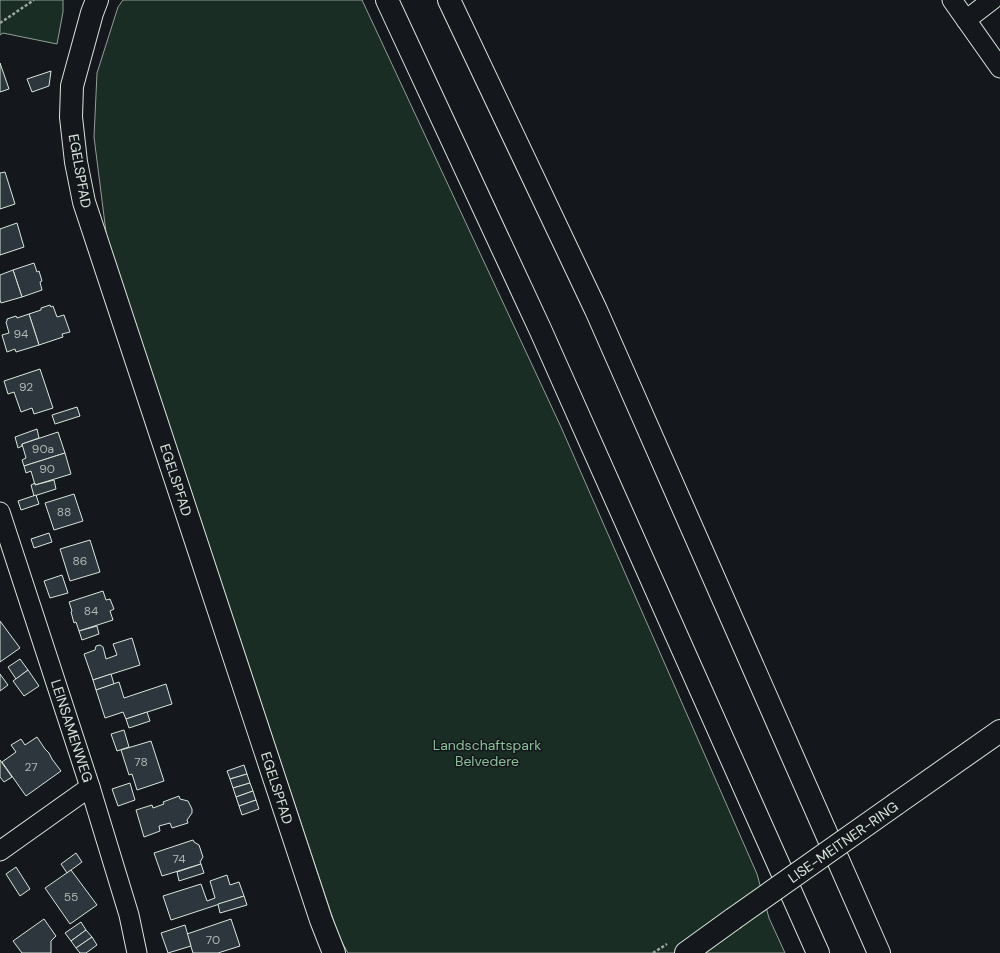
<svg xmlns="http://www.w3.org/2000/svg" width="1000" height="953" font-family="'DM Sans',sans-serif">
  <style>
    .green { fill: #1a2d24; stroke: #939e99 }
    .building { fill: #2c363c; stroke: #d8e6dc }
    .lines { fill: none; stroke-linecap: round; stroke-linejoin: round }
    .street-casing { stroke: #d8e6dc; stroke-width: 21 }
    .secondary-casing { stroke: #d8e6dc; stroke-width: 24 }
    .highway-casing { stroke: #d8e6dc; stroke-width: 24 }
    .path { stroke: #9da8a2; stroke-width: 2.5; stroke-dasharray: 3 2; stroke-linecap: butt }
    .street { stroke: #14181c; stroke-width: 19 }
    .secondary { stroke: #14181c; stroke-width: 22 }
    .highway { stroke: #14181c; stroke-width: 22 }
    .secondary-bridge-casing { stroke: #d8e6dc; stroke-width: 24; stroke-linecap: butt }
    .secondary-bridge { stroke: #14181c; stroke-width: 22 }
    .labels { text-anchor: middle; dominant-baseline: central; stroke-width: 3; stroke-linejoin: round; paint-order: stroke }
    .number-label { font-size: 12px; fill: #adbab4 }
    .street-label { font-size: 14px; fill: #d8e6dc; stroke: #14181c }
    .park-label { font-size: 14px; fill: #8ac095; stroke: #14181c }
  </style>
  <rect width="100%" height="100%" fill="#14181c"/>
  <!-- green -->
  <g class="green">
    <polygon points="0,0 63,0 63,12 57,44 3,33 0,35"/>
    <polygon points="123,0 362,0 561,427 757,874 769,918 785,953 348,953 339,937 107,240 94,137 97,73 118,7"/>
  </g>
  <!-- building -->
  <g class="building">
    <polygon points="0,63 9,89 0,92"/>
    <polygon points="51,71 49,86 32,92 27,79"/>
    <polygon points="5,172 15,204 0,209 0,173"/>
    <polygon points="17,223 24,247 0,255 0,229"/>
    <polygon points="34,263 37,272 39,271 42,281 40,282 42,290 22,297 13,270"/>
    <polygon points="13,270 22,297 1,303 0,300 0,275"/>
    <polygon points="50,305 51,307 53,306 57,317 64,315 70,332 62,334 63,337 39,345 29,314 41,310 41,308"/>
    <polygon points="29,314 39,345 16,352 15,349 7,352 2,335 9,333 6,322 7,321 7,319 16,316 17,318"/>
    <polygon points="40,369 53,408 34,414 32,408 21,412 14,392 8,394 4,381"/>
    <polygon points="77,407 80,416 55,424 52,415"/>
    <polygon points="37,429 39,438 22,444 22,446 18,448 15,437"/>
    <polygon points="58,432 65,453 24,466 22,460 26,458 22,444"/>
    <polygon points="65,453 71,474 35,485 31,471 26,473 24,466"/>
    <polygon points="54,480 56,489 34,496 31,485 35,483 35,485"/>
    <polygon points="74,494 83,521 54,530 45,503"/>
    <polygon points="36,495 39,504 21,510 18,501"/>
    <polygon points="49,533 52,542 34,548 31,539"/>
    <polygon points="90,540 100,572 70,581 60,549"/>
    <polygon points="62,575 68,593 50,598 44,581"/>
    <polygon points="103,591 106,600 110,599 114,609 110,611 113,620 79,631 76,622 74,623 71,612 72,611 69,602"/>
    <polygon points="0,621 20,648 0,662"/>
    <polygon points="97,626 99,634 82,640 79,631"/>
    <polygon points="132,638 140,665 93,680 84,654 95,650 96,646 100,645 103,647 106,659 117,655 113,644"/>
    <polygon points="20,659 28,670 16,679 8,667"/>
    <polygon points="28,670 39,686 24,696 13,681"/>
    <polygon points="0,674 8,685 0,691"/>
    <polygon points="111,674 114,684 96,690 93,680"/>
    <polygon points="119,682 124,698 166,684 172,704 126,719 123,712 105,718 96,690"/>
    <polygon points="147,712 150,721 129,728 126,719"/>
    <polygon points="124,730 129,747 117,751 111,734"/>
    <polygon points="37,737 45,749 49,753 52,759 61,771 26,796 2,762 16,752 11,745 21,739 25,745"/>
    <polygon points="151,741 164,781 137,790 132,774 129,775 121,750"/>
    <polygon points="0,760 12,777 4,782 0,777"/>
    <polygon points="244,765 247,774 230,779 227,771"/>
    <polygon points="247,774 250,783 233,788 230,779"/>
    <polygon points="130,783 135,800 118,806 112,789"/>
    <polygon points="250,783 253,791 236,797 233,788"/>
    <polygon points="253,791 256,800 239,806 236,797"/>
    <polygon points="179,796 180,799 188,801 192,809 192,813 187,820 188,823 172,828 170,823 159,826 160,831 144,837 136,810 152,805 153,808 164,804 163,802"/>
    <polygon points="256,800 259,809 242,815 239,806"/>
    <polygon points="193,840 194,842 199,845 203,857 200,862 201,864 162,876 154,853"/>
    <polygon points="76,853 82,862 67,873 61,864"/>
    <polygon points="201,864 204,873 179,881 177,872"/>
    <polygon points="16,867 30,889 20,896 6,874"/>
    <polygon points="71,870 97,905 70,924 45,888"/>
    <polygon points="227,875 230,885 239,882 244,896 171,920 163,896 201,884 207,901 215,898 210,881"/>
    <polygon points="244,896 247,905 220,913 218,904"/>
    <polygon points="44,919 56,936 51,941 51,953 22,953 13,941"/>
    <polygon points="231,919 240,946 218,953 193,953 187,934"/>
    <polygon points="81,922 86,930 71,941 65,933"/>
    <polygon points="185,925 191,946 168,953 161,933"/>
    <polygon points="86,930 92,937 76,948 71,941"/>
    <polygon points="92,937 97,945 86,953 80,953 76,948"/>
  </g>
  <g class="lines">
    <defs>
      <g id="street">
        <polyline points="952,0 1000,68"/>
        <polyline points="966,20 992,0"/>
        <polyline points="0,512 90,787 129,915 137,953"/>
        <polyline points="0,851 90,787"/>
      </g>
      <g id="secondary">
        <polyline points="97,0 92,13 72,86 71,117 76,162 84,202 321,920 334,953"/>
        <polyline points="896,804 1000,731"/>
        <polyline points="686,953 733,919"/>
      </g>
      <g id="highway">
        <polyline points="387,0 540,329 818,953"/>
        <polyline points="449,0 596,310 879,953"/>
      </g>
    </defs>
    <!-- street casing -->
    <use href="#street" class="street-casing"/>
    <!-- secondary casing -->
    <use href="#secondary" class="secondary-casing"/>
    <!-- highway casing -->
    <use href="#highway" class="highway-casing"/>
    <!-- path -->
    <g class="path">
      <polyline points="0,23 34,0"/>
      <polyline points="653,953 667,944"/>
    </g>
    <!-- street -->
    <use href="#street" class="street"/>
    <!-- secondary -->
    <use href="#secondary" class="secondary"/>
    <!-- highway -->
    <use href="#highway" class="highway"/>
    <defs>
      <polyline id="secondary-bridge" points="733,919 896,804"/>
    </defs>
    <!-- secondary-bridge casing -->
    <use href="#secondary-bridge" class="secondary-bridge-casing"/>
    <!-- secondary-bridge -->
    <use href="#secondary-bridge" class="secondary-bridge"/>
  </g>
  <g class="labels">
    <!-- number labels -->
    <g class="number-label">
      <text x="21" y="334">94</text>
      <text x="26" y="387">92</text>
      <text x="43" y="449">90a</text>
      <text x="47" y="469">90</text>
      <text x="64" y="512">88</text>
      <text x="80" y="561">86</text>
      <text x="91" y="611">84</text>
      <text x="141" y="762">78</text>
      <text x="31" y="767">27</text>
      <text x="179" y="859">74</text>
      <text x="71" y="897">55</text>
      <text x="213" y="940">70</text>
    </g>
    <!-- street labels -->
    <g class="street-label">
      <text transform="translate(80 171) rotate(80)">EGELSPFAD</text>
      <text transform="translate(176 480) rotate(72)">EGELSPFAD</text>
      <text transform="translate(72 731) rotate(72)">LEINSAMENWEG</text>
      <text transform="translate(277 788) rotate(72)">EGELSPFAD</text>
      <text transform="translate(843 842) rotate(-35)">LISE-MEITNER-RING</text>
    </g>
    <!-- park labels -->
    <g class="park-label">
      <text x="487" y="745">Landschaftspark<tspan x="487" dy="16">Belvedere</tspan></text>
    </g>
  </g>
</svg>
